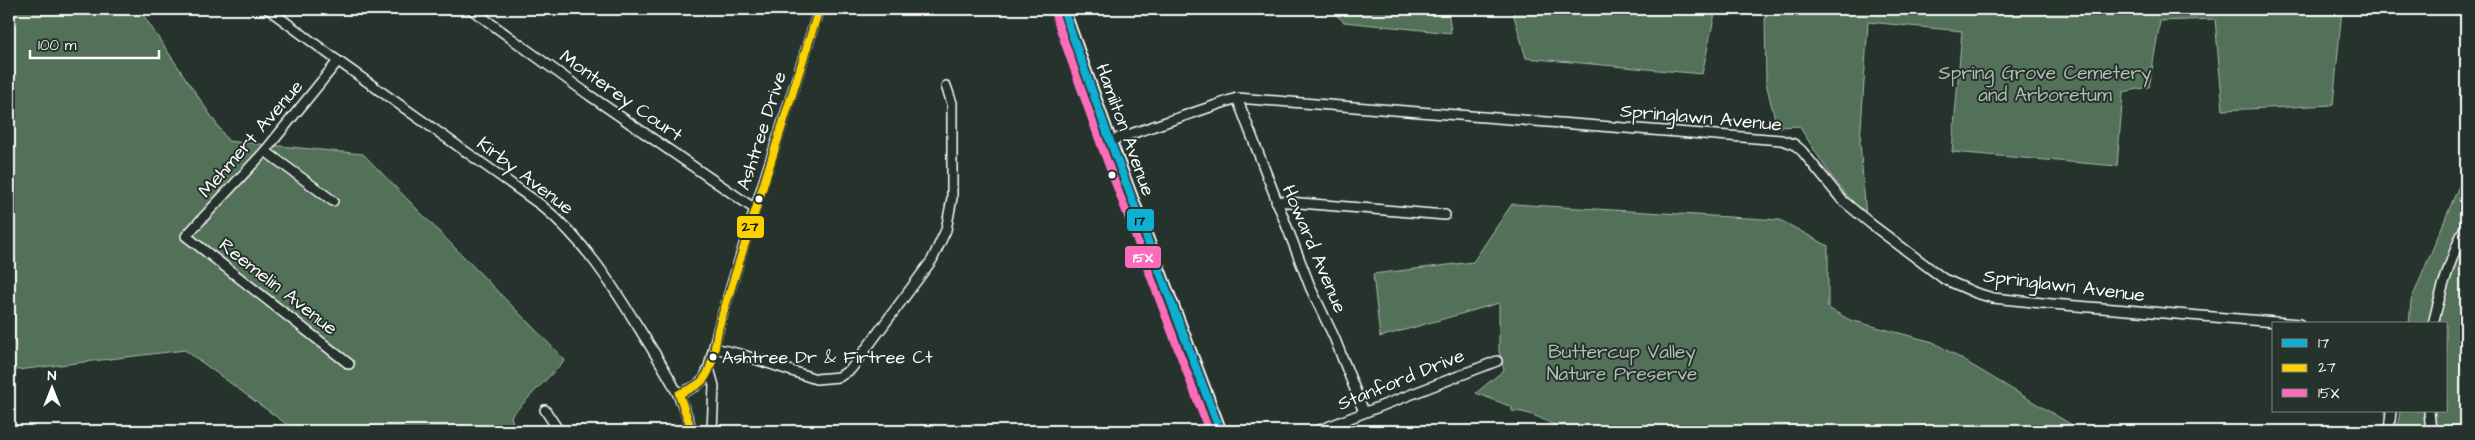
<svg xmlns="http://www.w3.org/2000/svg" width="2475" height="440" font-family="'Architects Daughter',sans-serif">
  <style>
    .green { fill: #527058; stroke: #a8b8ac }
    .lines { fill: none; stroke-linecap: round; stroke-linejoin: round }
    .minor-casing { stroke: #fff; stroke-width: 12 }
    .major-casing { stroke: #fff; stroke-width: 15 }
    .minor { stroke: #26332d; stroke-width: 9 }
    .major { stroke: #26332d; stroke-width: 11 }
    .bus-1-casing { stroke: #26332d; stroke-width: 11 }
    .bus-2-casing { stroke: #26332d; stroke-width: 11 }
    .bus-3-casing { stroke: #26332d; stroke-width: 11 }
    .bus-1 { stroke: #0dafd3; stroke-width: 8 }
    .bus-2 { stroke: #fad204; stroke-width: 8 }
    .bus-3 { stroke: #fb6dba; stroke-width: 8 }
    .bus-dot { fill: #fff; stroke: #26332d; stroke-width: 2 }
    .labels { text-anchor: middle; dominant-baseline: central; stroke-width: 4; stroke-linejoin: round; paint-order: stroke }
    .bus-label { font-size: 18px; fill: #fff; stroke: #26332d; text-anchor: start }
    .park-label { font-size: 19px; fill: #b1bfb4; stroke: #26332d }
    .street-label { font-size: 19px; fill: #fff; stroke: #26332d }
    .line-badge { stroke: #26332d; stroke-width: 2 }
    .badge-label { font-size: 14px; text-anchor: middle; font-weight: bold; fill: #fff }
    .pale-badge-label { font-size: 14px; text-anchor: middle; font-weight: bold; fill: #111 }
  </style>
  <rect width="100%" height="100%" fill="#26332d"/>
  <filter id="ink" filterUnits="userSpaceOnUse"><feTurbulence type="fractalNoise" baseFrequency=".02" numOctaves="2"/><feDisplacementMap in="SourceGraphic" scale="10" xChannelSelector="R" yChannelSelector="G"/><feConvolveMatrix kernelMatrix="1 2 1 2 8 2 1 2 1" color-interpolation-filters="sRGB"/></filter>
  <g filter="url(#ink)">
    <!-- green -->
    <g class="green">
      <polygon points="9,9 139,9 228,141 363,154 565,360 511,416 515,431 296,431 185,350 9,371"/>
      <polygon points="1329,9 1448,9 1451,33 1344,22"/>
      <polygon points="1512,9 1716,9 1702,74 1526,58"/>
      <polygon points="1765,9 2342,9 2333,105 2223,110 2215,19 2160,21 2149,87 2123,92 2117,166 1952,152 1962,31 1868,22 1860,142 1866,217 1831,176 1799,126 1777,127 1766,83"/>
      <polygon points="2466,169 2466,431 2397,431 2400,411 2446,411 2446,324 2409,324 2411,301"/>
      <path d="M 1512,204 L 1780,220 L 1828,246 L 1828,308 L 1850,320 L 1933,342 L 2082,431 L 1564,431 C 1548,422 1531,411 1512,411 L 1512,407 L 1476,393 L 1504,370 L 1499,351 L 1499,303 L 1380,337 L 1373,274 L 1473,262 Z"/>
    </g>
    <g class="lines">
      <defs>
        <g id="minor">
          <path d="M 268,9 L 338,61 L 541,205 C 586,242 612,285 642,333 C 662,365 682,395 692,431"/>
          <polyline points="471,9 589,95 755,209"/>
          <polyline points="338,61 265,151 186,236 349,364"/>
          <polyline points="1237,98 1311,289 1334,337 1364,412"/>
          <polyline points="1110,141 1237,98 1781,140 1794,144 1802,151 1842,200 1871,224 1944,279 1976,293 1993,298 2052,304 2299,324"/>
          <polyline points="265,151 333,201"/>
          <polyline points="1276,201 1445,215"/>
          <path d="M 2433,324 C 2441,290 2451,256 2466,225"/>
          <polyline points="714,348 740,354 816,379 839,377 851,369 932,260 946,230 952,198 952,103 946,86"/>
          <polyline points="709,368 714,386 712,431"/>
          <polyline points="679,394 696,386 704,379 709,367 719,326 755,209 819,9"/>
          <polyline points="545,410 559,431"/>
          <polyline points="2429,411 2431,431"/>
          <polyline points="1317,431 1497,361"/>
          <polyline points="2389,431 2391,411"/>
        </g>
        <polyline id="major" points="1063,9 1110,141 1220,431"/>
      </defs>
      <!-- minor casing -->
      <use href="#minor" class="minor-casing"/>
      <!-- major casing -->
      <use href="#major" class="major-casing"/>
      <!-- minor -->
      <use href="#minor" class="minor"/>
      <!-- major -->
      <use href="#major" class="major"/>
      <defs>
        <polyline id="bus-1" points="1063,9 1110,141 1220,431"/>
        <path id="bus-2" d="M 692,431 L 679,394 C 687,390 697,387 703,380 C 714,367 715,342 719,326 L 819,9"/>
        <polyline id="bus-3" points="1054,12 1101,145 1209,431"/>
      </defs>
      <!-- bus-1 casing -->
      <use href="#bus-1" class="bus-1-casing"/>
      <!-- bus-2 casing -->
      <use href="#bus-2" class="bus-2-casing"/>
      <!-- bus-3 casing -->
      <use href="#bus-3" class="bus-3-casing"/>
      <!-- bus-1 -->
      <use href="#bus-1" class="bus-1"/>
      <!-- bus-2 -->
      <use href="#bus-2" class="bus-2"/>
      <!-- bus-3 -->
      <use href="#bus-3" class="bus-3"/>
    </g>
  </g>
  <!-- markers -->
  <g class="bus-dot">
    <circle cx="1112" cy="175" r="4.5"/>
    <circle cx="759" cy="199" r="4.5"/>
    <circle cx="713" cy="357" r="4.5"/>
  </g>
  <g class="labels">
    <!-- bus labels -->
    <g class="bus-label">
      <text x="722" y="357">Ashtree Dr &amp; Firtree Ct</text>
    </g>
    <!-- park labels -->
    <g class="park-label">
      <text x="2045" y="73">Spring Grove Cemetery<tspan x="2045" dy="22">and Arboretum</tspan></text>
      <text x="1622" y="352">Buttercup Valley<tspan x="1622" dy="22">Nature Preserve</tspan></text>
    </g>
    <!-- street labels -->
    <g class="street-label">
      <text transform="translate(621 96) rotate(35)">Monterey Court</text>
      <text transform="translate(1701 118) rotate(5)">Springlawn Avenue</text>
      <text transform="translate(1125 130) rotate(70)">Hamilton Avenue</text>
      <text transform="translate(762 131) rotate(-72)">Ashtree Drive</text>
      <text transform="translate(251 139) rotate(-49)">Mehmert Avenue</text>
      <text transform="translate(525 176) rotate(37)">Kirby Avenue</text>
      <text transform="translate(1314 249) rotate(67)">Howard Avenue</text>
      <text transform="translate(2064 286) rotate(7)">Springlawn Avenue</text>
      <text transform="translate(278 287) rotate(38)">Reemelin Avenue</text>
      <text transform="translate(1401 380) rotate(-22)">Stanford Drive</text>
    </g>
  </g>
  <g class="line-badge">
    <rect x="1126" y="208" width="29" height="24" rx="5" fill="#0dafd3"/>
    <rect x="736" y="215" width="29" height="24" rx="5" fill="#fad204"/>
    <rect x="1124" y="245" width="38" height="24" rx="5" fill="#fb6dba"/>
  </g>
  <g class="badge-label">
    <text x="1143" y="262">15X</text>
  </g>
  <g class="pale-badge-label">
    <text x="1140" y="225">17</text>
    <text x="750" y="231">27</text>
  </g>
  <!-- margin -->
  <rect width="2475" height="440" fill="none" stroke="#26332d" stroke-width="30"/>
  <rect x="15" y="15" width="2445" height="410" fill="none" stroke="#fff" stroke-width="2" filter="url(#ink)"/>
  <!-- legend -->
  <rect x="2272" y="322" width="175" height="90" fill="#26332d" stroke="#7d8581"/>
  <rect x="2282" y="339" width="25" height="8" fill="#0dafd3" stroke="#7d8581"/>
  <text x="2318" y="348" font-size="15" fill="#ffffff">17</text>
  <rect x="2282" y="364" width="25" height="8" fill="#fad204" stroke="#7d8581"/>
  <text x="2318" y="372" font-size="15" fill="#ffffff">27</text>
  <rect x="2282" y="389" width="25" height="8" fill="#fb6dba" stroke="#7d8581"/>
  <text x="2318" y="398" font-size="15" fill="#ffffff">15X</text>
  <!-- north arrow -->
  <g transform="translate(52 388)" stroke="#26332d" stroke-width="4" paint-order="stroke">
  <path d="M0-4L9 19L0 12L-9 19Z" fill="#ffffff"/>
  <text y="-8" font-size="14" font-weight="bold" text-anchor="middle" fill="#ffffff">N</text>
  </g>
  <!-- scale -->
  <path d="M30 50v8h129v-8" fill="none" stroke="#ffffff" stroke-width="2.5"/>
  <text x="38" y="50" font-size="15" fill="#ffffff" stroke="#26332d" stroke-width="4" paint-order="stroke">100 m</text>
</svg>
